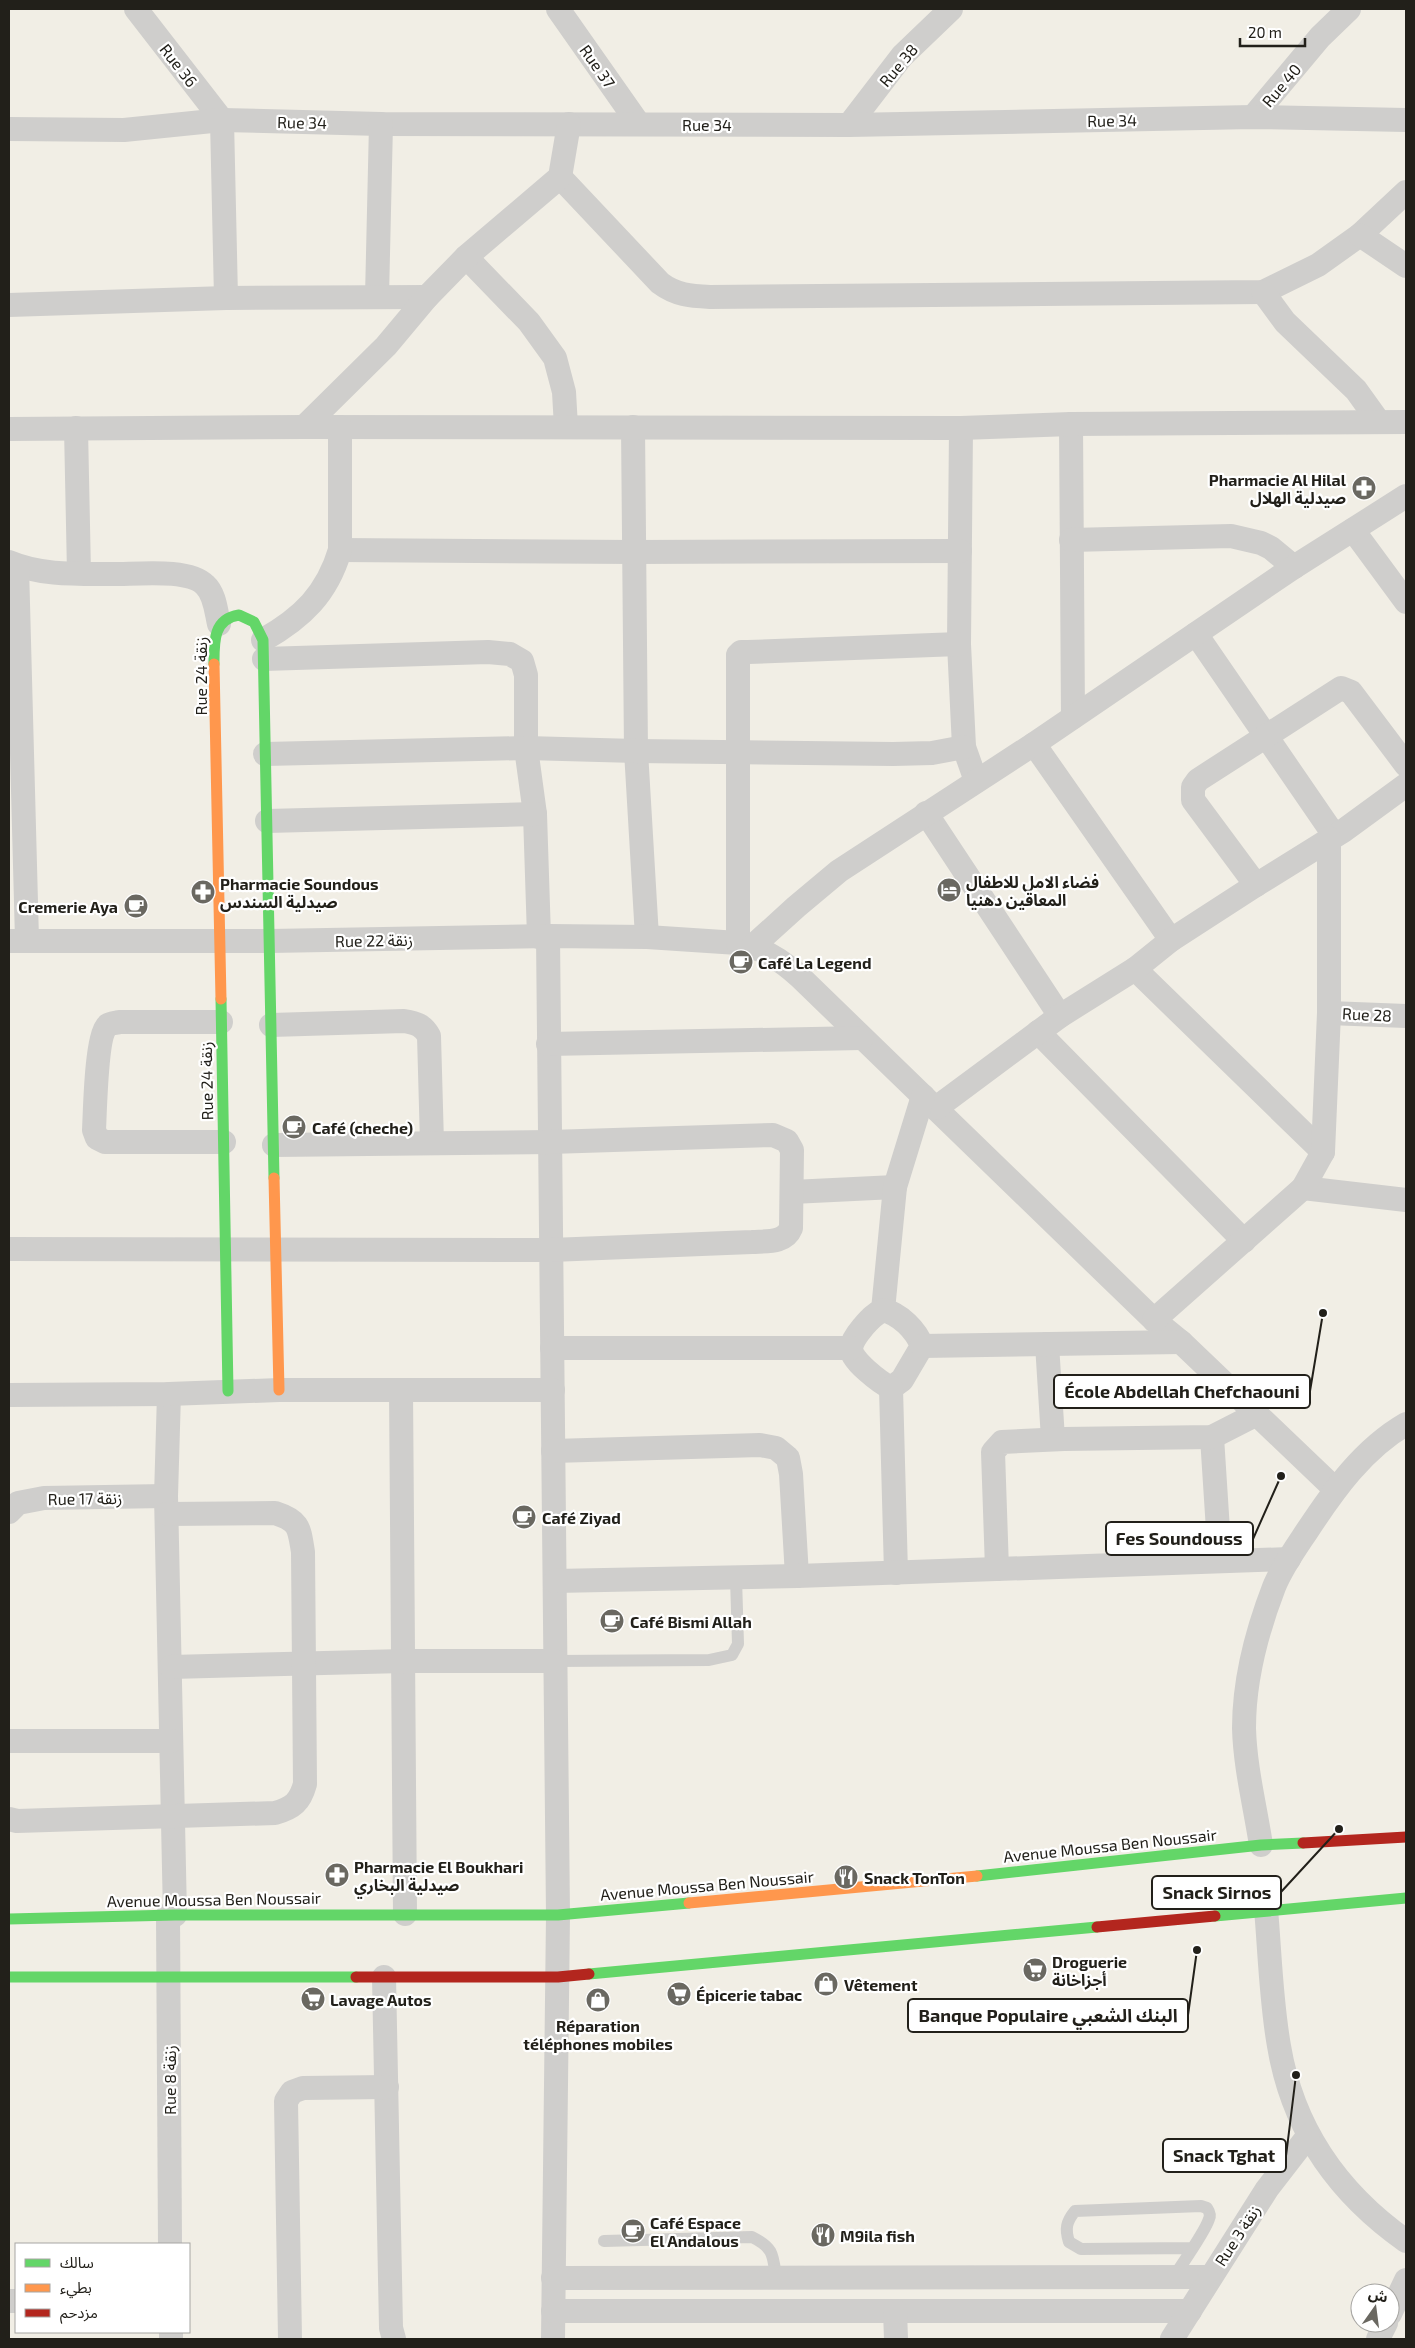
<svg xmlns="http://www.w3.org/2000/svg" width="1415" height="2348" font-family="'Exo 2','Noto Sans Arabic',sans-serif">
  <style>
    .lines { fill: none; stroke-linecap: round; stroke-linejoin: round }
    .lane { stroke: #cfcecc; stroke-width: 12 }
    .street { stroke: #cfcecc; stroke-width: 24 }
    .fast { stroke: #63d668; stroke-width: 11 }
    .slow { stroke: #ff974d; stroke-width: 11 }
    .jam { stroke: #b3261e; stroke-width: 11 }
    .labels { text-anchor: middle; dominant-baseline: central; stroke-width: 4.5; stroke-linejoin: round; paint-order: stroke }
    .street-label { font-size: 16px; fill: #22201a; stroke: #fff }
    .poi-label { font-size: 16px; font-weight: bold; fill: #22201a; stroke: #fff; text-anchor: start }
    .leader { fill: none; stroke: #22201a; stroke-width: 2 }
    .callout-dot { fill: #22201a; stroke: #fff; stroke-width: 2 }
    .callout { fill: #fff; stroke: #22201a; stroke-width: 2 }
    .callout-label { font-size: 18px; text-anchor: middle; font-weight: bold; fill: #22201a }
  </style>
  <rect width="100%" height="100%" fill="#f1eee5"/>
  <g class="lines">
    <!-- lane -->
    <g class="lane">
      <polyline points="555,1661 709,1660 732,1655 738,1644 736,1578"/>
      <path d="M 604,2241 L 752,2237 C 774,2248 773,2255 776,2278"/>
      <path d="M 1173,2278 C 1182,2264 1205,2232 1209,2219 C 1211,2215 1209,2211 1207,2208 L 1201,2206 L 1075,2211 C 1066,2222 1065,2229 1069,2242 L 1081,2249 L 1192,2248"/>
    </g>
    <!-- street -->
    <g class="street">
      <polyline points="136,9 222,120 226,298"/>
      <polyline points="558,9 638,123"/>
      <polyline points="1253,117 1320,37 1349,9"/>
      <polyline points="849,125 902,56 951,9"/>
      <polyline points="9,129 124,130 222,120 381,124 849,125 1253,117 1406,120"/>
      <path d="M 560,177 L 660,283 C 676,295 690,296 710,297 L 1263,292 L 1318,265 L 1360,235 L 1406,192"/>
      <polyline points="1360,235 1406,266"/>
      <polyline points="466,257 529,322 555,358 564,392 566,427"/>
      <polyline points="1263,292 1285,322 1356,390 1379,422"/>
      <polyline points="377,297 381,124"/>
      <polyline points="9,305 226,298 427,297"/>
      <polyline points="1071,424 1073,717"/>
      <polyline points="304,427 386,346 427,297 466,257 560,177 569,124"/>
      <polyline points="633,427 636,751 647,937"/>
      <polyline points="76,428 79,573"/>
      <polyline points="961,428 959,644 964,747 976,781"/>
      <polyline points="9,429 304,427 961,428 1071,424 1406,422"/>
      <polyline points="1353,530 1406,602"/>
      <polyline points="1071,540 1231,536 1261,543 1271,548 1294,567"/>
      <polyline points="340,550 634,552 960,551"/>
      <path d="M 9,562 C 39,575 75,574 107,574 C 131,575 188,567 205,585 C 215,594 216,611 219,624"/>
      <polyline points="17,566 27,940"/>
      <polyline points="1196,634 1334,835"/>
      <path d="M 263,640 C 302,618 327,594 340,550 L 340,427"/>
      <polyline points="264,659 488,652 510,654 522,661 526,675 526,748 535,814 539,937"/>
      <polyline points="1034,744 1171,940"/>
      <polyline points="265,754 526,748 636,751 893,754 932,753 964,747"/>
      <polyline points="926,813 1060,1016"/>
      <polyline points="267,821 535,814"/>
      <polyline points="1256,885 1193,800 1193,787 1198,780 1341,688 1351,692 1406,765"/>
      <polyline points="548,936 558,1915 553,2339"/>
      <path d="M 9,941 L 270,941 L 548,936 L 647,937 L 738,943 C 763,948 782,960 800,977 L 1154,1320 L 1181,1342 L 1335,1489"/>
      <polyline points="738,943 738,655 741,652 748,652 959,644"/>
      <polyline points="753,946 796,907 839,871 1034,744 1294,567 1406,496"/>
      <polyline points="1135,969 1323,1152"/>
      <polyline points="1329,1013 1406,1016"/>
      <path d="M 221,1022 L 119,1022 C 116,1023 111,1023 108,1025 C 96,1035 95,1113 94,1130 L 97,1138 L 105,1142 L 224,1142"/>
      <path d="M 271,1025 L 404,1021 C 416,1023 423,1025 429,1036 L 432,1143"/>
      <polyline points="1038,1032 1244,1241"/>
      <polyline points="548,1044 862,1038"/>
      <polyline points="936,1108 1060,1016 1135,969 1171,940 1256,885 1343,831 1406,785"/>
      <polyline points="1303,1188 1406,1200"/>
      <polyline points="792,1192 895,1187"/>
      <path d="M 9,1249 L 551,1250 L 752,1242 C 767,1241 785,1243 791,1228 L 792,1150 L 787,1141 L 773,1135 L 550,1142 L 274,1145"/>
      <polyline points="883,1310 895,1187 923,1096"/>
      <path d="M 883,1310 C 900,1314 916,1330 922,1346 L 902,1380 L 891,1388 C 881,1383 850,1360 851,1348 C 852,1341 858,1333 863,1327 C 869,1320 874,1314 883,1310 Z"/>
      <polyline points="1154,1320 1303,1188 1323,1152 1329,1013 1329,838"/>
      <polyline points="1047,1344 1053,1439"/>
      <polyline points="922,1346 1181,1342"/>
      <polyline points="552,1348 851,1348"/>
      <polyline points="891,1388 896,1573"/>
      <polyline points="401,1390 405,1914"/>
      <polyline points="169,1394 166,1496 175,1915"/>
      <polyline points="9,1395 169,1394 279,1390 553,1390"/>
      <polyline points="1212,1437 1220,1561"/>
      <polyline points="553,1451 760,1445 776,1448 788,1458 791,1474 797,1576"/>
      <polyline points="9,1512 18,1503 44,1498 166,1496"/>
      <polyline points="997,1569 993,1452 1002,1442 1064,1439 1212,1437 1257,1414"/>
      <polyline points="555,1581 797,1576 1289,1559"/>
      <polyline points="171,1667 404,1661 555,1661"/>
      <polyline points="9,1741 171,1741"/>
      <path d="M 9,1819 L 17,1821 L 275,1813 C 293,1808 300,1802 305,1784 L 303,1552 C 299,1528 300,1521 275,1513 L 167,1514"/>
      <path d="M 1261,1845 C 1255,1806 1245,1767 1244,1728 C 1244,1681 1257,1631 1274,1587 C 1282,1567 1295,1549 1307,1531 C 1334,1490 1363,1449 1406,1424"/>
      <path d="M 1266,1909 C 1270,1955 1271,2001 1279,2046 C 1293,2130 1338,2193 1406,2241"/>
      <polyline points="168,1915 170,2244"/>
      <polyline points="384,1977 391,2328 394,2339"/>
      <polyline points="553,2278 1210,2277"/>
      <polyline points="9,2301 16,2301"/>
      <polyline points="553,2311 1190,2311"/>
      <polyline points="895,2311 896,2339"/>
      <polyline points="1390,2314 1406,2280"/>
      <polyline points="171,2332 171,2339"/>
      <polyline points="290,2339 286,2101 292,2092 303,2088 387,2087"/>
      <polyline points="1172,2339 1267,2189 1308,2136"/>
      <polyline points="1378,2339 1386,2323"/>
    </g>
    <!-- fast -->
    <g class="fast">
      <path d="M 214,664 C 214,642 213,619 239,615 L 254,622 L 263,640 L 274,1178"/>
      <polyline points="221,999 228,1391"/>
      <polyline points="977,1876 1261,1845 1303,1843"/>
      <polyline points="1215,1916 1406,1898"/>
      <polyline points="9,1919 175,1915 558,1915 689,1903"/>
      <polyline points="589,1974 1097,1927"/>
      <polyline points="9,1977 356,1977"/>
    </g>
    <!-- slow -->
    <g class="slow">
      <polyline points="214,664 221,999"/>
      <polyline points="274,1178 279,1390"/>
      <polyline points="689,1903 977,1876"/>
    </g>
    <!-- jam -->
    <g class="jam">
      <polyline points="1303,1843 1406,1837"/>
      <polyline points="1097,1927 1215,1916"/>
      <polyline points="356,1977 558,1977 589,1974"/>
    </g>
  </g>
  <!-- icons -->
  <defs>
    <symbol id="pharmacy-disc" viewBox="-11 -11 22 22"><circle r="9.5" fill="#6a6861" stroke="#fff"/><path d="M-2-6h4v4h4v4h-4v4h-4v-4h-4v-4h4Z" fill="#fff"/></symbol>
    <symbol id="hotel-disc" viewBox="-11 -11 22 22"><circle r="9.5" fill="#6a6861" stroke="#fff"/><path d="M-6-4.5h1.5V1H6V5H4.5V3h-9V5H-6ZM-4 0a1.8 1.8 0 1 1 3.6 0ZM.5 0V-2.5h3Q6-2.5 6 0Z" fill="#fff"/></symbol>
    <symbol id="cafe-disc" viewBox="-11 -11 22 22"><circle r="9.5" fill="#6a6861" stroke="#fff"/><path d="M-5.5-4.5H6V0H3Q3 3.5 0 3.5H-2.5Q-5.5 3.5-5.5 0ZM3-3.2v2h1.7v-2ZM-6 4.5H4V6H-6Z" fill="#fff"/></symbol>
    <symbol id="restaurant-disc" viewBox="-11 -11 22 22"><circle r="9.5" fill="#6a6861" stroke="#fff"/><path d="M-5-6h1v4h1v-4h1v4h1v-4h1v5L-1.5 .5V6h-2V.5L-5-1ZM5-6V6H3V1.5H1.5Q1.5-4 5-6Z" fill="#fff"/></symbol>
    <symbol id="supermarket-disc" viewBox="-11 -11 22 22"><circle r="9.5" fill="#6a6861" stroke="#fff"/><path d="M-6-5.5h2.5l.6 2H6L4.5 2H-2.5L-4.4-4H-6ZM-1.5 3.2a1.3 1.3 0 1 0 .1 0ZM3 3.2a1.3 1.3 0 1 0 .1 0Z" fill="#fff"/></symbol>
    <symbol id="shop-disc" viewBox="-11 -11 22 22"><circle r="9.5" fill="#6a6861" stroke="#fff"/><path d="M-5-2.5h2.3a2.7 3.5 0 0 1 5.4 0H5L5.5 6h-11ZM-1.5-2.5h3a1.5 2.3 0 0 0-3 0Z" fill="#fff"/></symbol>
  </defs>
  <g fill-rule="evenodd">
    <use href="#pharmacy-disc" x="1350" y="474" width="28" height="28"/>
    <use href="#hotel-disc" x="935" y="876" width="28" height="28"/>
    <use href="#pharmacy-disc" x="189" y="878" width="28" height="28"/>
    <use href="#cafe-disc" x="122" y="892" width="28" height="28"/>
    <use href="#cafe-disc" x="727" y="948" width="28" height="28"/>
    <use href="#cafe-disc" x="280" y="1113" width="28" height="28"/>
    <use href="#cafe-disc" x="510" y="1503" width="28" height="28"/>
    <use href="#cafe-disc" x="598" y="1607" width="28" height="28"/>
    <use href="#pharmacy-disc" x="323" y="1861" width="28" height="28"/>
    <use href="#restaurant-disc" x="832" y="1863" width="28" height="28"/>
    <use href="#supermarket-disc" x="1021" y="1956" width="28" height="28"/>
    <use href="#shop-disc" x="812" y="1970" width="28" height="28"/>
    <use href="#supermarket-disc" x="665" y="1980" width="28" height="28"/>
    <use href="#supermarket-disc" x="299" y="1985" width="28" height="28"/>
    <use href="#shop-disc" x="584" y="1986" width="28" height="28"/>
    <use href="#cafe-disc" x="619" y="2217" width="28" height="28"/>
    <use href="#restaurant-disc" x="809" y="2221" width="28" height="28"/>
  </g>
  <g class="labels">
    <!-- street labels -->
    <g class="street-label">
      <text transform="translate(179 65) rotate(52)">Rue 36</text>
      <text transform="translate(898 65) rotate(-50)">Rue 38</text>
      <text transform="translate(598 66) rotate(55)">Rue 37</text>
      <text transform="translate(1281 85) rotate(-50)">Rue 40</text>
      <text transform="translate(1112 120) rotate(-1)">Rue 34</text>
      <text transform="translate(302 122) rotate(1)">Rue 34</text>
      <text x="707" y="124">Rue 34</text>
      <text transform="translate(200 676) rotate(-90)">Rue 24 زنقة</text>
      <text transform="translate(374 940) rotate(-1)">Rue 22 زنقة</text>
      <text transform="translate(1367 1014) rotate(3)">Rue 28</text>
      <text transform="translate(206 1081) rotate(-91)">Rue 24 زنقة</text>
      <text transform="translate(85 1498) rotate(-1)">Rue 17 زنقة</text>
      <text transform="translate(1110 1845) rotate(-6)">Avenue Moussa Ben Noussair</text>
      <text transform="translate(707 1885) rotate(-5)">Avenue Moussa Ben Noussair</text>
      <text transform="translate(214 1899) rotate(-1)">Avenue Moussa Ben Noussair</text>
      <text transform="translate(169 2080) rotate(-90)">Rue 8 زنقة</text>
      <text transform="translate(1237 2235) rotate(-57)">Rue 3 زنقة</text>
    </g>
    <!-- poi labels -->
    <g class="poi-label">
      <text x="1346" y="479" text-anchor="end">Pharmacie Al Hilal<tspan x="1346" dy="18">صيدلية الهلال</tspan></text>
      <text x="966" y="881">فضاء الامل للاطفال<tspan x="966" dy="18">المعاقين دهنيا</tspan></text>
      <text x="220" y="883">Pharmacie Soundous<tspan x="220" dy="18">صيدلية السندس</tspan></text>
      <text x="118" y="906" text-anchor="end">Cremerie Aya</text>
      <text x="758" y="962">Café La Legend</text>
      <text x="312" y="1127">Café (cheche)</text>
      <text x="542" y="1517">Café Ziyad</text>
      <text x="630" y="1621">Café Bismi Allah</text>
      <text x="354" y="1866">Pharmacie El Boukhari<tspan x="354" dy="18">صيدلية البخاري</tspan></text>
      <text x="864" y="1877">Snack TonTon</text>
      <text x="1052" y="1961">Droguerie<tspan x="1052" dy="18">أجزاخانة</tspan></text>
      <text x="844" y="1984">Vêtement</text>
      <text x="696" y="1994">Épicerie tabac</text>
      <text x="330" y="1999">Lavage Autos</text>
      <text x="598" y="2025" text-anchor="middle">Réparation<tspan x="598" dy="18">téléphones mobiles</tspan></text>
      <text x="650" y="2222">Café Espace<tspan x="650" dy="18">El Andalous</tspan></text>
      <text x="840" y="2235">M9ila fish</text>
    </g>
  </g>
  <!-- callouts -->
  <path class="leader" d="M1323 1313L1310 1391M1281 1476L1253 1539M1339 1829L1281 1892M1197 1950L1188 2015M1296 2075L1286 2156"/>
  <g class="callout-dot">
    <circle cx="1323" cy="1313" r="5"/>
    <circle cx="1281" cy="1476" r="5"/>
    <circle cx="1339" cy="1829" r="5"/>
    <circle cx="1197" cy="1950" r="5"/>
    <circle cx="1296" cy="2075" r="5"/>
  </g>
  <g class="callout">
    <rect x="1054" y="1375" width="256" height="33" rx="5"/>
    <rect x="1106" y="1522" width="147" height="33" rx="5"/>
    <rect x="1152" y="1876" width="129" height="33" rx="5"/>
    <rect x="908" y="1999" width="280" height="33" rx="5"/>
    <rect x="1163" y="2139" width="123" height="33" rx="5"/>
  </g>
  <g class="callout-label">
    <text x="1182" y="1398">École Abdellah Chefchaouni</text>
    <text x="1179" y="1545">Fes Soundouss</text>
    <text x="1217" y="1899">Snack Sirnos</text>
    <text x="1048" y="2022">Banque Populaire البنك الشعبي</text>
    <text x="1224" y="2162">Snack Tghat</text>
  </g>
  <!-- border -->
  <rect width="1415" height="2348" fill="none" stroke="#22201a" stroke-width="20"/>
  <!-- legend -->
  <rect x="15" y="2243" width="175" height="90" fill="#ffffff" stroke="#a7a6a3"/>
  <rect x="25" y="2259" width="25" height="8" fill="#63d668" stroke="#a7a6a3"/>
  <text x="60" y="2268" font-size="15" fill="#22201a">سالك</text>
  <rect x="25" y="2284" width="25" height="8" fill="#ff974d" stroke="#a7a6a3"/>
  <text x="60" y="2293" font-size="15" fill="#22201a">بطيء</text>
  <rect x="25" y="2309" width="25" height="8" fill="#b3261e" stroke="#a7a6a3"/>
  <text x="60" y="2318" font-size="15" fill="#22201a">مزدحم</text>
  <!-- north arrow -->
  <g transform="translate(1375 2308) rotate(14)"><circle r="24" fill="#ffffff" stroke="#a7a6a3"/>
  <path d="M0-4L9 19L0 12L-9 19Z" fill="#6a6861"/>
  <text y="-8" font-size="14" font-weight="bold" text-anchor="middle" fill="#22201a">ش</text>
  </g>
  <!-- scale -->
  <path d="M1240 38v8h65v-8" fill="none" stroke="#22201a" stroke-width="2.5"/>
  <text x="1248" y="38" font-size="15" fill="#22201a" stroke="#ffffff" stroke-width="4" paint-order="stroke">20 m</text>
</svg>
